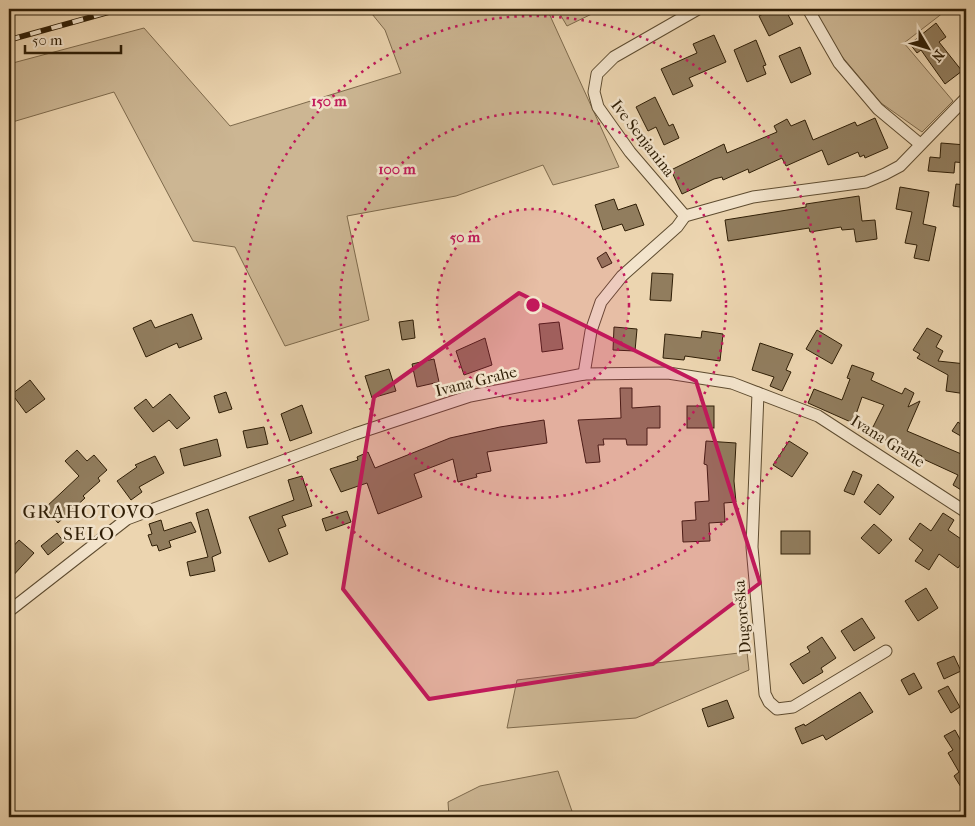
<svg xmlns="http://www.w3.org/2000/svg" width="975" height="826" font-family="'IM FELL French Canon',serif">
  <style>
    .green { fill: #ccb693; stroke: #7e6a4c }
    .building { fill: #917d5e; stroke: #2f1e06 }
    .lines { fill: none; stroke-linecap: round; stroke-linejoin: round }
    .street-casing { stroke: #5e4c30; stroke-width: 13 }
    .street { stroke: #f3e4cc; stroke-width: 11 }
    .rail-casing { stroke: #2f1e06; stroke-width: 5.5 }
    .rail { stroke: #f3e4cc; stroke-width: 4; stroke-dasharray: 11; stroke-linecap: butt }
    .marked { fill: #c2185b; fill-opacity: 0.2; stroke: #c2185b; stroke-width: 4; stroke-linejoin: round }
    .ring { fill: none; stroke: #c2185b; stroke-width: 2.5; stroke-dasharray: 2.5 5 }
    .labels { text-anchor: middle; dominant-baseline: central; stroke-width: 5; stroke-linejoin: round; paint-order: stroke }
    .street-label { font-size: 16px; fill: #2f1e06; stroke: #f3e4cc }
    .quarter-label { font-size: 19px; letter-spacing: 1px; fill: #2f1e06; stroke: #f3e4cc }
    .centre { fill: #c2185b; stroke: #f3e4cc; stroke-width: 2.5 }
    .ring-label { font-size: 15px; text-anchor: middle; font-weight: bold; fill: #c2185b; stroke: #f3e4cc; stroke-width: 5; stroke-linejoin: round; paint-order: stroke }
  </style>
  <rect width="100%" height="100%" fill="#ecd5b0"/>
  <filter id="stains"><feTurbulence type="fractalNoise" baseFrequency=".004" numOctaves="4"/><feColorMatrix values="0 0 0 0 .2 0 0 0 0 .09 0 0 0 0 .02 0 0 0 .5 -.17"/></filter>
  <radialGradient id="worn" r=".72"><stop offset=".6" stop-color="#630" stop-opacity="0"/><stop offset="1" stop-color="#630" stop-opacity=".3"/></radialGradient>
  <!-- green -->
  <g class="green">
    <polygon points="368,9 547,9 619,167 553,185 543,165 456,196 347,216 369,320 285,346 235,247 193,241 114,92 9,123 9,64 144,28 230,126 401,73 385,30"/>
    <polygon points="557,9 602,9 567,26"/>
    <polygon points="814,9 948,9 904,43 953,101 922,132 881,103 829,41"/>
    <polygon points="747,652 749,670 636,718 507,728 517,680"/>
    <polygon points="558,771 574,817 449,817 448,802 480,786"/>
  </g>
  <!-- building -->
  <g class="building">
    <polygon points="773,9 785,9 793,24 769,36 759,16"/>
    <polygon points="936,23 946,37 939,42 962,71 945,84 921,50 917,53 910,44"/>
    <polygon points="714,35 726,62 689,78 693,86 673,95 661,69 697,53 693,44"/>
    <polygon points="756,40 766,65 763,66 766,74 747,82 734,50"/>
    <polygon points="800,47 811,74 791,83 779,56"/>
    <polygon points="655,97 669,126 673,124 679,138 664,145 656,127 648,131 636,107"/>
    <polygon points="875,118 888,148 865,158 864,155 860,157 858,152 828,165 822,150 786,166 782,158 749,173 748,169 723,180 722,177 714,179 682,194 671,170 724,144 727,153 777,132 774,126 787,119 791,126 805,120 813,140 855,122 857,126"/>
    <polygon points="941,143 966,145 966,163 955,162 954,173 928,171 930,157 940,158"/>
    <polygon points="956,184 966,185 966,208 953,206"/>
    <polygon points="900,187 929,192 923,224 936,227 929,261 914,258 917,245 905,243 912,212 896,209"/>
    <polygon points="859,196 862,221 875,220 877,239 856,242 854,229 842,230 841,227 810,232 809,228 728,241 725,220 806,207 806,204"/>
    <polygon points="614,199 618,210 636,204 644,225 625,231 622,224 603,230 595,205"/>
    <polygon points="606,252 612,263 602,268 597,258"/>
    <polygon points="652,273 673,274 671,301 650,300"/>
    <polygon points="192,314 202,339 179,348 177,343 146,357 133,328 151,320 155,328"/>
    <polygon points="413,320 415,338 402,340 399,322"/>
    <polygon points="559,322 563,349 542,352 539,324"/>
    <polygon points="614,327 637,329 635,351 613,350"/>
    <polygon points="927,328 942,336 936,347 943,351 938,361 966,364 966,394 946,391 948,375 917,358 920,354 913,350"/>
    <polygon points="817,330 842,345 832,364 806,349"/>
    <polygon points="702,331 723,334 720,361 685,356 684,360 663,358 665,334 701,338"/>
    <polygon points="485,338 492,365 464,375 456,351"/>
    <polygon points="760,343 793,354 786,370 791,372 782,391 770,386 774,377 752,370"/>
    <polygon points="434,359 439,382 417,387 412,364"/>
    <polygon points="852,365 874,373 871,380 902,394 905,388 914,393 908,407 920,401 907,431 966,456 966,493 953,485 958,475 921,458 922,456 870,433 884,405 862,397 853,423 808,403 814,389 842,400 850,379 847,378"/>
    <polygon points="389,369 396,391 372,398 365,376"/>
    <polygon points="30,380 45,399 26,413 12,394"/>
    <polygon points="620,388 632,388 632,408 660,406 660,428 647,428 647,445 627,445 626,439 603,439 604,445 598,445 600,462 586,463 578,420 621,418"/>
    <polygon points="226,392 232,409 219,413 214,396"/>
    <polygon points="170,394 190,418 177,429 169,420 153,432 134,408 146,399 153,408"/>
    <polygon points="302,405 312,433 290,441 281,414"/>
    <rect x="687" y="406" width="27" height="22"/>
    <polygon points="544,420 547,443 487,452 491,471 476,474 477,477 458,482 453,459 414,474 422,497 378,514 367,483 341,492 330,469 358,460 357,457 368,452 375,468 450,438 500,427"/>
    <polygon points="958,422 966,428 966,439 952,431"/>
    <polygon points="264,427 268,444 247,448 243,431"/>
    <polygon points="217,439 221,456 184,466 180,449"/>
    <polygon points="706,441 736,443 734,481 736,502 724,503 725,522 709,523 710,541 683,542 682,521 696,520 695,502 709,501 707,465 704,464"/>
    <polygon points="789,441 808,453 792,477 773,465"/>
    <polygon points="77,450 87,461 94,455 107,470 98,478 100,481 83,496 85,498 58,523 45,508 79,476 65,461"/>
    <polygon points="155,456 164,473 139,487 142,492 131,500 117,481 137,467 135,465"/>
    <polygon points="853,471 862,475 854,495 844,491"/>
    <polygon points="302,476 312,506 282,516 286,526 278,529 288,554 269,562 249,517 294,500 288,480"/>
    <polygon points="878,484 894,497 880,515 864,502"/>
    <polygon points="208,509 221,553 212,557 215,571 190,576 187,562 208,557 196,513"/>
    <polygon points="347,511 351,522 326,531 322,519"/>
    <polygon points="943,513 954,520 948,530 964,541 962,544 966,547 966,557 958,568 939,554 929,570 915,561 923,550 909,539 920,523 931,531"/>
    <polygon points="161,520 164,531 191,522 196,532 169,541 171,547 159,551 157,545 152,546 148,535 152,534 149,524"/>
    <polygon points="874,524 892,540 879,554 861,538"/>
    <rect x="781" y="531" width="29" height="23"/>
    <polygon points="57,533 64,542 48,555 41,546"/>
    <polygon points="19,540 34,553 9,580 9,551"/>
    <polygon points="926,588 938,608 918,621 905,601"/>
    <polygon points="862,618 875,638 854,651 841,631"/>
    <polygon points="822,637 836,658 821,668 823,672 803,684 790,664 810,652 807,647"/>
    <polygon points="954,656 961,671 944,679 937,663"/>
    <polygon points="914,673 922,688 909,695 901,680"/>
    <polygon points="948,686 960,707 951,713 938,691"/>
    <polygon points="860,692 873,712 826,740 823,735 802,744 795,728 804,724 805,726"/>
    <polygon points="727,700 734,718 708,727 702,709"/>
    <polygon points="955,730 966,750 966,795 954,776 959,772 948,753 953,750 944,736"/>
  </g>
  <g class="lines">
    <defs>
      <g id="street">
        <polyline points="808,9 839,63 878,109 920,144"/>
        <polyline points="685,216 630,152 598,107 594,92 597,74 614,57 698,9"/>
        <polyline points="584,374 591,331 601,302 622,276 677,227 685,216 753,197 866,182 885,174 900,166 966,98"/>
        <polyline points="758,393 752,547 765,694 769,702 777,709 793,707 886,651"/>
        <polyline points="9,611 127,519 355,434 470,396 584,374 668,373 732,383 818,416 966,512"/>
      </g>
    </defs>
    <!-- street casing -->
    <use href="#street" class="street-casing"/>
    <!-- street -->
    <use href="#street" class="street"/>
    <defs>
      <polyline id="rail" points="9,40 120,9"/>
    </defs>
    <!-- rail casing -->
    <use href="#rail" class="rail-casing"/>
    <!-- rail -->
    <use href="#rail" class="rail"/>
  </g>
  <!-- marked area -->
  <path class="marked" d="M 519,293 L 696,381 L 760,583 L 653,664 L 429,699 L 343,589 L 374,397 Z"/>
  <!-- distance rings -->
  <circle cx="533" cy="305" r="96" fill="#c2185b" fill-opacity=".12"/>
  <g class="ring">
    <circle cx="533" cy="305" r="96"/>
    <circle cx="533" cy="305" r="193"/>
    <circle cx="533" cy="305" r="289"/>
  </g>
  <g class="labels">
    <!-- street labels -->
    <g class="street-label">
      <text transform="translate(643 138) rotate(52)">Ive Senjanina</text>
      <text transform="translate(476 381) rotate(-14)">Ivana Grahe</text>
      <text transform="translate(888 441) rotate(32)">Ivana Grahe</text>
      <text transform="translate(742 617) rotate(-95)">Dugoreška</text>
    </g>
    <!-- quarter labels -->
    <g class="quarter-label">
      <text x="89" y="512">GRAHOTOVO<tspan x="89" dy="22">SELO</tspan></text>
    </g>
  </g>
  <circle cx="533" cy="305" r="8" class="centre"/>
  <g class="ring-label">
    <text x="329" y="106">150 m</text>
    <text x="397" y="174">100 m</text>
    <text x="465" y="242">50 m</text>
  </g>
  <!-- margin -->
  <rect width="975" height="826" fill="none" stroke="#ecd5b0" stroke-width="30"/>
  <rect x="10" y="10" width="955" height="806" fill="none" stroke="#2f1e06" stroke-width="2.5"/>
  <rect x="15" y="15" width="945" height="796" fill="none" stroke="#2f1e06"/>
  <!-- north arrow -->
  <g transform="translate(928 48) rotate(128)" stroke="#f3e4cc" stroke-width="4" paint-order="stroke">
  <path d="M0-4L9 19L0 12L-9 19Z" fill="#2f1e06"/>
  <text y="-8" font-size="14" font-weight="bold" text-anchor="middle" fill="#2f1e06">N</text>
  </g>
  <!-- scale -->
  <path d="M25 45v8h96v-8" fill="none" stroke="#2f1e06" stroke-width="2.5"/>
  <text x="32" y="45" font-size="15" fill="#2f1e06" stroke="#f3e4cc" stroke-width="4" paint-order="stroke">50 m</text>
  <rect width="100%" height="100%" filter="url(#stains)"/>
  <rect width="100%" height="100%" fill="url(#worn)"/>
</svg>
